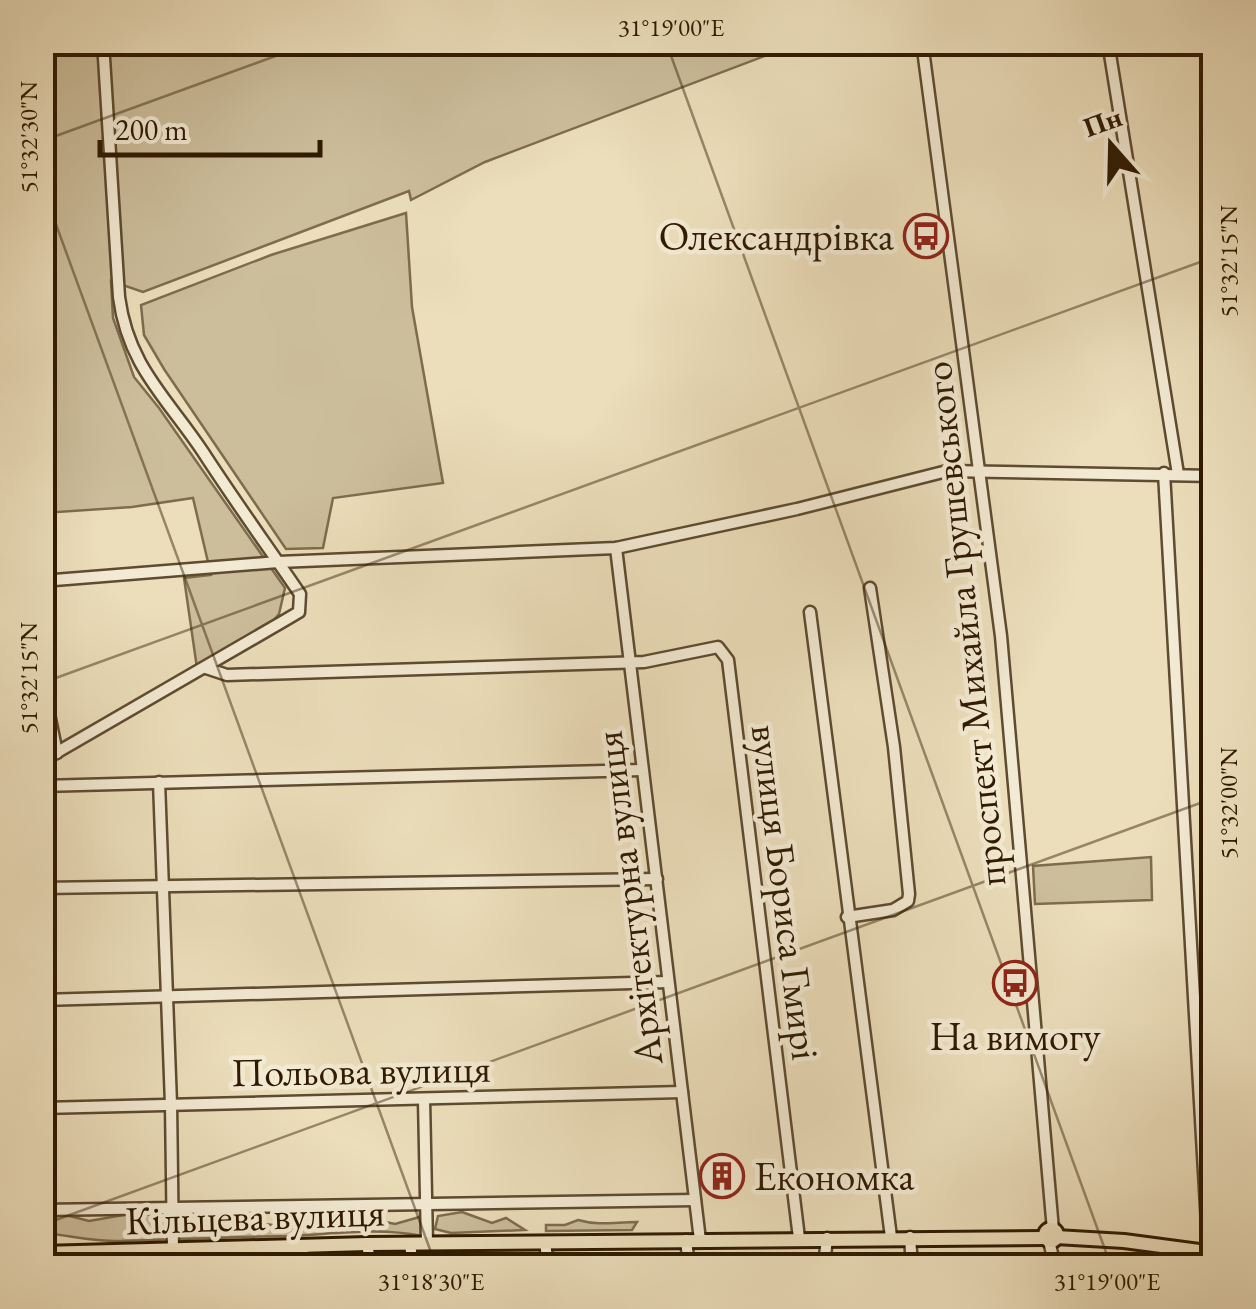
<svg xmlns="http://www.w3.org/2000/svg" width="1256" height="1309" font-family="'EB Garamond',serif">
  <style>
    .green { fill: #ccbd9b; stroke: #7e6c4e; stroke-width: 2.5 }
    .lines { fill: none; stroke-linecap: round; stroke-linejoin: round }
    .minor-casing { stroke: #5e4b30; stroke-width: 15 }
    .major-casing { stroke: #2f1a01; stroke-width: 18 }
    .minor { stroke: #f3ead3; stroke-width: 10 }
    .major { stroke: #ecdebb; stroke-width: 12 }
    .ticks { fill: none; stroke: #2f1a01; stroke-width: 2.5; stroke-opacity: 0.45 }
    .labels { text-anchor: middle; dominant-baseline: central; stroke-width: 9; stroke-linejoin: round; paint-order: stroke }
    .poi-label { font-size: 40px; fill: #2f1a01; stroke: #f3ead3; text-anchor: end }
    .street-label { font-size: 40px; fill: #2f1a01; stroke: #f3ead3 }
    .neatline { fill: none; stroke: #2f1a01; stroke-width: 4 }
    .ticks-label { font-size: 25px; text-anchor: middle; fill: #2f1a01 }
  </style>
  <rect width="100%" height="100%" fill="#ecdebb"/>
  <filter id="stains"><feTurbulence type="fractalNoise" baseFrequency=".002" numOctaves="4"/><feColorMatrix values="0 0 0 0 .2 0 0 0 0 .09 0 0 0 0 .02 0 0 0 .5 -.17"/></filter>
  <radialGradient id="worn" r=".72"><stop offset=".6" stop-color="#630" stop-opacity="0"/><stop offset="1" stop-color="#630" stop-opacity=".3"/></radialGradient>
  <!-- green -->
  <g class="green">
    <polygon points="42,43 799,43 485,162 411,200 409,191 143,292 111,281 113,318 134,377 159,408 285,588 279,614 269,626 197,668 184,578 211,575 193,498 132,507 43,513"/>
    <polygon points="406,213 412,307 443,483 333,498 323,548 286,549 164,369 144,335 141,305 271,255"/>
    <polygon points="1151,857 1152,900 1035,904 1033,866"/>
    <path d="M 255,1210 L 258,1223 L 301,1229 L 332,1225 L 342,1213 L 395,1224 L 423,1216 L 422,1236 C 377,1227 335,1234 290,1236 C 233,1237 177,1239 120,1241 C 95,1242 68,1235 43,1233 L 42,1213 L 58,1213 L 89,1221 L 141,1212 L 185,1214 Z"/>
    <polygon points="462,1212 492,1223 506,1218 525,1230 451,1233 435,1229 438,1216"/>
    <path d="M 578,1220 C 599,1226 615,1222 637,1222 L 632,1230 L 546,1231 L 546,1225 L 565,1225 Z"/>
    <polygon points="350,1245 352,1266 129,1266"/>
  </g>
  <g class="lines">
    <defs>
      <g id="minor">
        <polyline points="922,42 1001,636 1053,1230"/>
        <polyline points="1108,42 1178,474"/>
        <polyline points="1164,473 1208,1242 1202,1266"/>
        <polyline points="616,548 700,1240"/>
        <polyline points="42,581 278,562 616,548 797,509 947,471 1214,476"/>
        <polyline points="810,612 891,1237"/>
        <polyline points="206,668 227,675 644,662 718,647 728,660 799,1238"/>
        <polyline points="42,680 57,753"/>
        <path d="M 42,761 L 282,622 L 299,612 L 300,594 C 268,547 234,500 203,452 C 167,398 128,366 119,297 L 103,42"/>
        <polyline points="159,782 171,1104 173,1250"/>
        <polyline points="42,786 642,770"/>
        <polyline points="42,888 657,879"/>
        <polyline points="847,917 893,910 908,901 909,894 894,747 870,588"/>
        <polyline points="42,1000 668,982"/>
        <polyline points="424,1100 427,1244"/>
        <polyline points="42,1108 682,1092"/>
        <polyline points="42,1210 695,1200"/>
        <polyline points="910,1237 912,1266"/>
        <polyline points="686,1240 689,1266"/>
        <polyline points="1049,1241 1055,1266"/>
        <polyline points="545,1242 548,1266"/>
        <polyline points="367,1244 371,1266"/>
        <polyline points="410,1244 413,1266"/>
        <polyline points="302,1246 304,1266"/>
        <polyline points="238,1247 241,1266"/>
        <polyline points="824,1266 827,1238"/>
      </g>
      <g id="major">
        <circle cx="1051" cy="1235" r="6"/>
        <polyline points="1056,1237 1124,1241 1214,1253"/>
        <polyline points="42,1253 367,1244 1045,1238"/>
      </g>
    </defs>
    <!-- minor casing -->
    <use href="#minor" class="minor-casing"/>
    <!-- major casing -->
    <use href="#major" class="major-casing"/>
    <!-- minor -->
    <use href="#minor" class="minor"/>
    <!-- major -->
    <use href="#major" class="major"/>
  </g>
  <!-- ticks -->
  <path class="ticks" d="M 666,42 L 1111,1266M 42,141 L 314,42M 42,186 L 436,1266M 42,683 L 1214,257M 42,1225 L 1214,798"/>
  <!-- icons -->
  <defs>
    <symbol id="bus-ring" viewBox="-11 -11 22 22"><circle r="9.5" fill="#f3ead3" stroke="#8f2418" stroke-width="1.5"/><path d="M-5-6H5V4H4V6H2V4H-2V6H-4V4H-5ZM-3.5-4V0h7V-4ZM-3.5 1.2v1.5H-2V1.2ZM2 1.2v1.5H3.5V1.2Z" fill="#8f2418"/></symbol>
    <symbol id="building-ring" viewBox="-11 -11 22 22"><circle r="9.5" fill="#f3ead3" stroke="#8f2418" stroke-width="1.5"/><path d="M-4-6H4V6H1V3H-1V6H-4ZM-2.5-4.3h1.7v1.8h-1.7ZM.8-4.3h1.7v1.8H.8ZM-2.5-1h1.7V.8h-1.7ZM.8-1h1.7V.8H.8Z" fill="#8f2418"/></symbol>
  </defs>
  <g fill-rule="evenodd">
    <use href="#bus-ring" x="901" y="211" width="50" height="50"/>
    <use href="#bus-ring" x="990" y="958" width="50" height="50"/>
    <use href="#building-ring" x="697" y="1151" width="50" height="50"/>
  </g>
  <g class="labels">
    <!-- poi labels -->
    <g class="poi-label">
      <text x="894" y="236">Олександрівка</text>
      <text x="1015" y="1036" text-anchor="middle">На вимогу</text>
      <text x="754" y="1176" text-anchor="start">Економка</text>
    </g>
    <!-- street labels -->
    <g class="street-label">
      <text transform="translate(964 624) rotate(-96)">проспект Михайла Грушевського</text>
      <text transform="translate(786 892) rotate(83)">вулиця Бориса Гмирі</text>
      <text transform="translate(628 898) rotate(-97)">Архітектурна вулиця</text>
      <text transform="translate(361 1070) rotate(-1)">Польова вулиця</text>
      <text transform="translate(255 1216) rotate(-2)">Кільцева вулиця</text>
    </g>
  </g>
  <!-- margin -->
  <rect width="1256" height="1309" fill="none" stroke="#ecdebb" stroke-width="110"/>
  <!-- north arrow -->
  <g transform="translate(1111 145) rotate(340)" stroke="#f3ead3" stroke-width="8" paint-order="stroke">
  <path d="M0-8L18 38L0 25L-18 38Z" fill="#2f1a01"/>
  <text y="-15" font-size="28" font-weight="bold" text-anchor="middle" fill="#2f1a01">Пн</text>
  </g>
  <!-- scale -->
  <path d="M100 140v15h220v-15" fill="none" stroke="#2f1a01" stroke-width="5"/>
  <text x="115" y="140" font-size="30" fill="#2f1a01" stroke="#f3ead3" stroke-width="8" paint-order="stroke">200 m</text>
  <rect x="55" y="55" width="1146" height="1199" class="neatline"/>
  <g class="ticks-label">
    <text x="671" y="36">31°19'00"E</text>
    <text transform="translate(28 137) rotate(-90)" y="9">51°32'30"N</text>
    <text transform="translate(1228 261) rotate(-90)" y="9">51°32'15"N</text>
    <text transform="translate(28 678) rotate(-90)" y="9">51°32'15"N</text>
    <text transform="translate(1228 803) rotate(-90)" y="9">51°32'00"N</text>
    <text x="431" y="1290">31°18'30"E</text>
    <text x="1107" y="1290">31°19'00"E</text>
  </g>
  <rect width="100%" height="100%" filter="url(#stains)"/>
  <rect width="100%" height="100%" fill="url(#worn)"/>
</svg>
